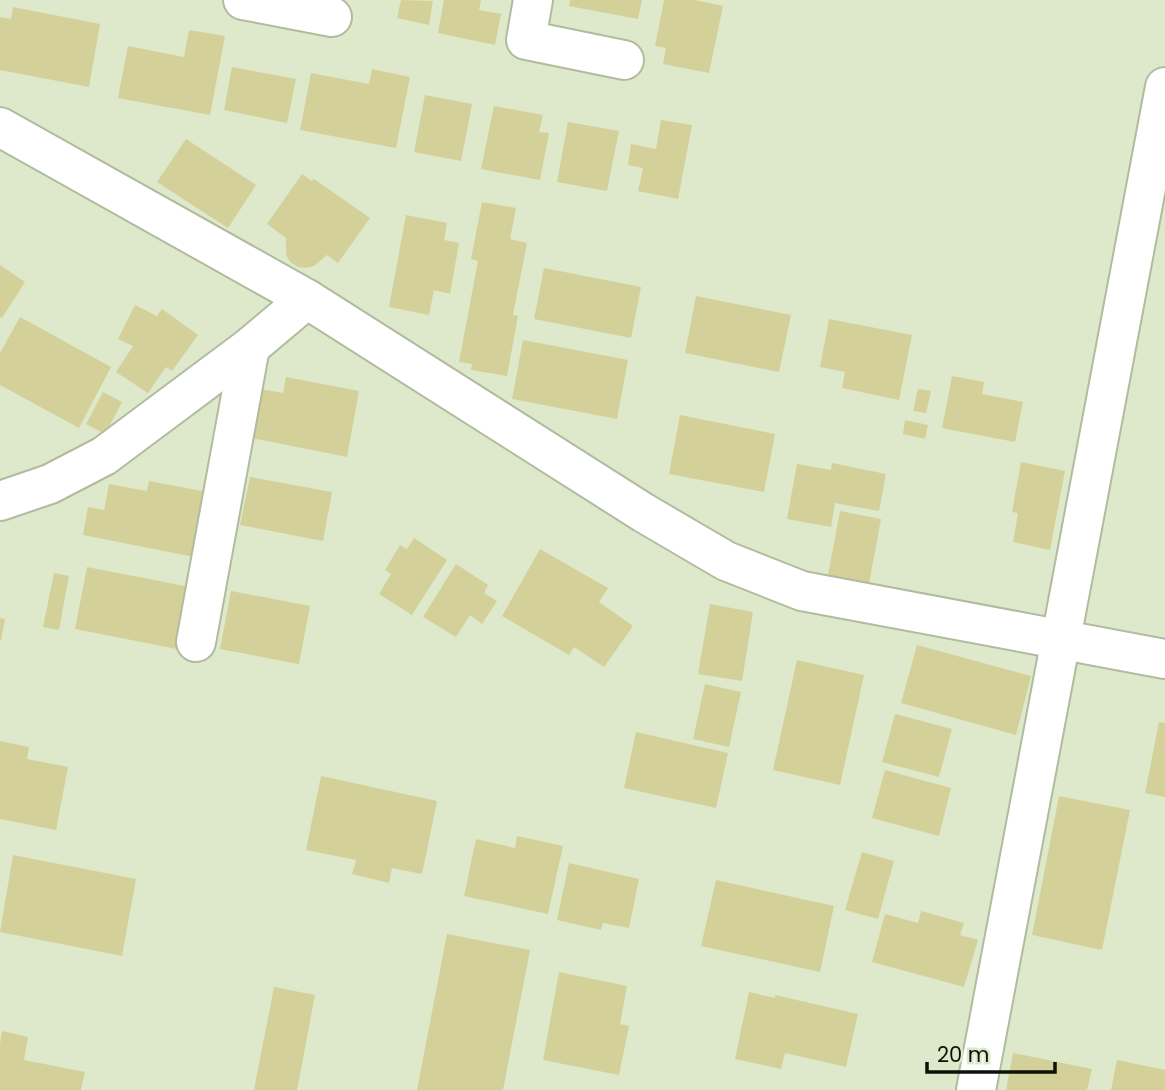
<svg xmlns="http://www.w3.org/2000/svg" width="1165" height="1090" font-family="Poppins,sans-serif">
  <style>
    .building { fill: #d4d099 }
    .lines { fill: none; stroke-linecap: round; stroke-linejoin: round }
    .minor-casing { stroke: #b1bb9e; stroke-width: 42 }
    .minor { stroke: #fff; stroke-width: 38 }
  </style>
  <rect width="100%" height="100%" fill="#dee9cb"/>
  <!-- building -->
  <g class="building">
    <polygon points="401,0 433,1 429,25 397,18"/>
    <polygon points="444,0 481,0 479,10 501,14 495,45 438,33"/>
    <polygon points="570,0 642,0 638,19 569,6"/>
    <polygon points="664,0 695,0 723,6 709,73 663,64 666,48 655,46"/>
    <polygon points="13,7 100,24 89,87 0,70 0,17 11,19"/>
    <polygon points="189,30 225,36 210,115 118,98 128,46 184,57"/>
    <polygon points="232,67 296,79 287,123 224,110"/>
    <polygon points="372,69 410,77 396,148 300,130 311,73 369,84"/>
    <polygon points="425,95 472,104 461,161 414,152"/>
    <polygon points="494,106 543,115 539,132 549,133 540,180 481,169"/>
    <polygon points="661,120 692,125 678,199 638,191 643,168 628,165 631,144 656,149"/>
    <polygon points="568,122 619,131 607,191 557,182"/>
    <polygon points="186,139 256,185 228,228 157,182"/>
    <polygon points="302,174 312,181 314,179 370,218 338,263 327,255 314,266 306,268 298,267 290,262 286,255 286,238 267,224"/>
    <polygon points="482,202 516,208 510,239 527,243 513,315 518,316 507,376 471,370 472,364 459,362 478,261 471,259"/>
    <polygon points="406,215 447,223 444,240 459,243 450,294 434,290 429,315 389,307"/>
    <polygon points="0,265 25,282 2,318 0,317"/>
    <polygon points="544,268 641,287 631,338 534,319"/>
    <polygon points="696,296 791,315 779,372 685,353"/>
    <polygon points="135,305 157,316 162,309 198,335 172,371 166,367 148,393 116,372 133,346 118,339"/>
    <polygon points="20,317 111,367 79,428 0,385 0,353"/>
    <polygon points="829,319 912,335 899,400 842,388 845,372 820,367"/>
    <polygon points="523,340 628,360 617,419 512,399"/>
    <polygon points="952,376 984,382 982,394 1023,402 1015,442 942,428"/>
    <polygon points="286,377 359,391 347,457 251,438 260,389 283,393"/>
    <polygon points="918,389 931,391 926,413 913,411"/>
    <polygon points="103,392 122,402 105,434 86,424"/>
    <polygon points="680,415 775,434 764,492 669,474"/>
    <polygon points="905,420 928,425 925,439 903,434"/>
    <polygon points="1021,462 1065,471 1050,550 1013,542 1018,513 1012,512"/>
    <polygon points="832,463 886,474 879,511 835,503 831,527 787,519 797,464 831,470"/>
    <polygon points="250,477 332,492 323,541 240,525"/>
    <polygon points="149,481 207,492 194,557 83,535 88,507 104,510 109,484 147,491"/>
    <polygon points="840,511 881,519 869,584 828,575"/>
    <polygon points="414,538 447,560 412,615 379,594 391,574 385,570 400,545 407,549"/>
    <polygon points="540,549 608,588 599,602 633,626 604,667 574,647 569,655 502,616"/>
    <polygon points="456,564 488,585 484,593 497,601 482,624 470,615 456,637 423,617"/>
    <polygon points="87,567 190,587 177,649 75,629"/>
    <polygon points="54,573 69,576 59,630 43,627"/>
    <polygon points="231,591 310,606 299,664 220,649"/>
    <polygon points="710,604 753,612 742,681 698,674"/>
    <polygon points="0,618 5,619 1,640 0,640"/>
    <polygon points="917,645 1031,676 1016,735 901,703"/>
    <polygon points="797,660 864,675 840,785 773,770"/>
    <polygon points="705,684 741,692 729,747 693,739"/>
    <polygon points="895,714 952,729 939,777 882,762"/>
    <polygon points="1159,722 1165,723 1165,797 1145,793"/>
    <polygon points="636,732 728,753 716,808 624,788"/>
    <polygon points="0,741 29,747 27,759 68,767 56,830 0,819"/>
    <polygon points="885,770 951,788 939,836 872,818"/>
    <polygon points="321,776 437,801 422,874 392,868 389,883 352,874 356,860 306,850"/>
    <polygon points="1059,796 1130,810 1102,950 1032,935"/>
    <polygon points="517,836 563,846 548,914 464,896 476,839 515,848"/>
    <polygon points="862,852 894,861 878,919 845,910"/>
    <polygon points="13,855 136,879 122,956 0,932"/>
    <polygon points="569,863 639,879 629,928 603,923 601,930 557,920"/>
    <polygon points="716,880 834,906 820,972 701,946"/>
    <polygon points="921,911 964,923 960,935 978,940 964,987 872,962 885,914 918,923"/>
    <polygon points="447,934 530,950 503,1090 417,1090"/>
    <polygon points="559,972 627,986 620,1024 629,1026 619,1075 543,1060"/>
    <polygon points="274,987 315,995 297,1090 254,1090"/>
    <polygon points="749,992 775,998 775,995 858,1014 846,1067 785,1053 781,1069 735,1059"/>
    <polygon points="2,1031 28,1037 24,1060 85,1072 81,1090 0,1090 0,1044"/>
    <polygon points="1013,1053 1092,1069 1087,1090 1006,1090"/>
    <polygon points="1117,1060 1165,1070 1165,1090 1111,1090"/>
  </g>
  <g class="lines">
    <defs>
      <g id="minor">
        <polyline points="243,0 332,17"/>
        <polyline points="533,0 526,40 624,60"/>
        <polyline points="0,127 307,299 644,513 726,561 802,591 1165,659"/>
        <polyline points="0,501 50,484 104,456 250,347 307,299"/>
        <polyline points="196,642 250,347"/>
        <polyline points="976,1090 1165,87"/>
      </g>
    </defs>
    <!-- minor casing -->
    <use href="#minor" class="minor-casing"/>
    <!-- minor -->
    <use href="#minor" class="minor"/>
  </g>
  <!-- scale -->
  <path d="M927 1062v10h128v-10" fill="none" stroke="#0e1107" stroke-width="3.5"/>
  <text x="937" y="1062" font-size="21" fill="#0e1107" stroke="#dee9cb" stroke-width="5" paint-order="stroke">20 m</text>
</svg>
